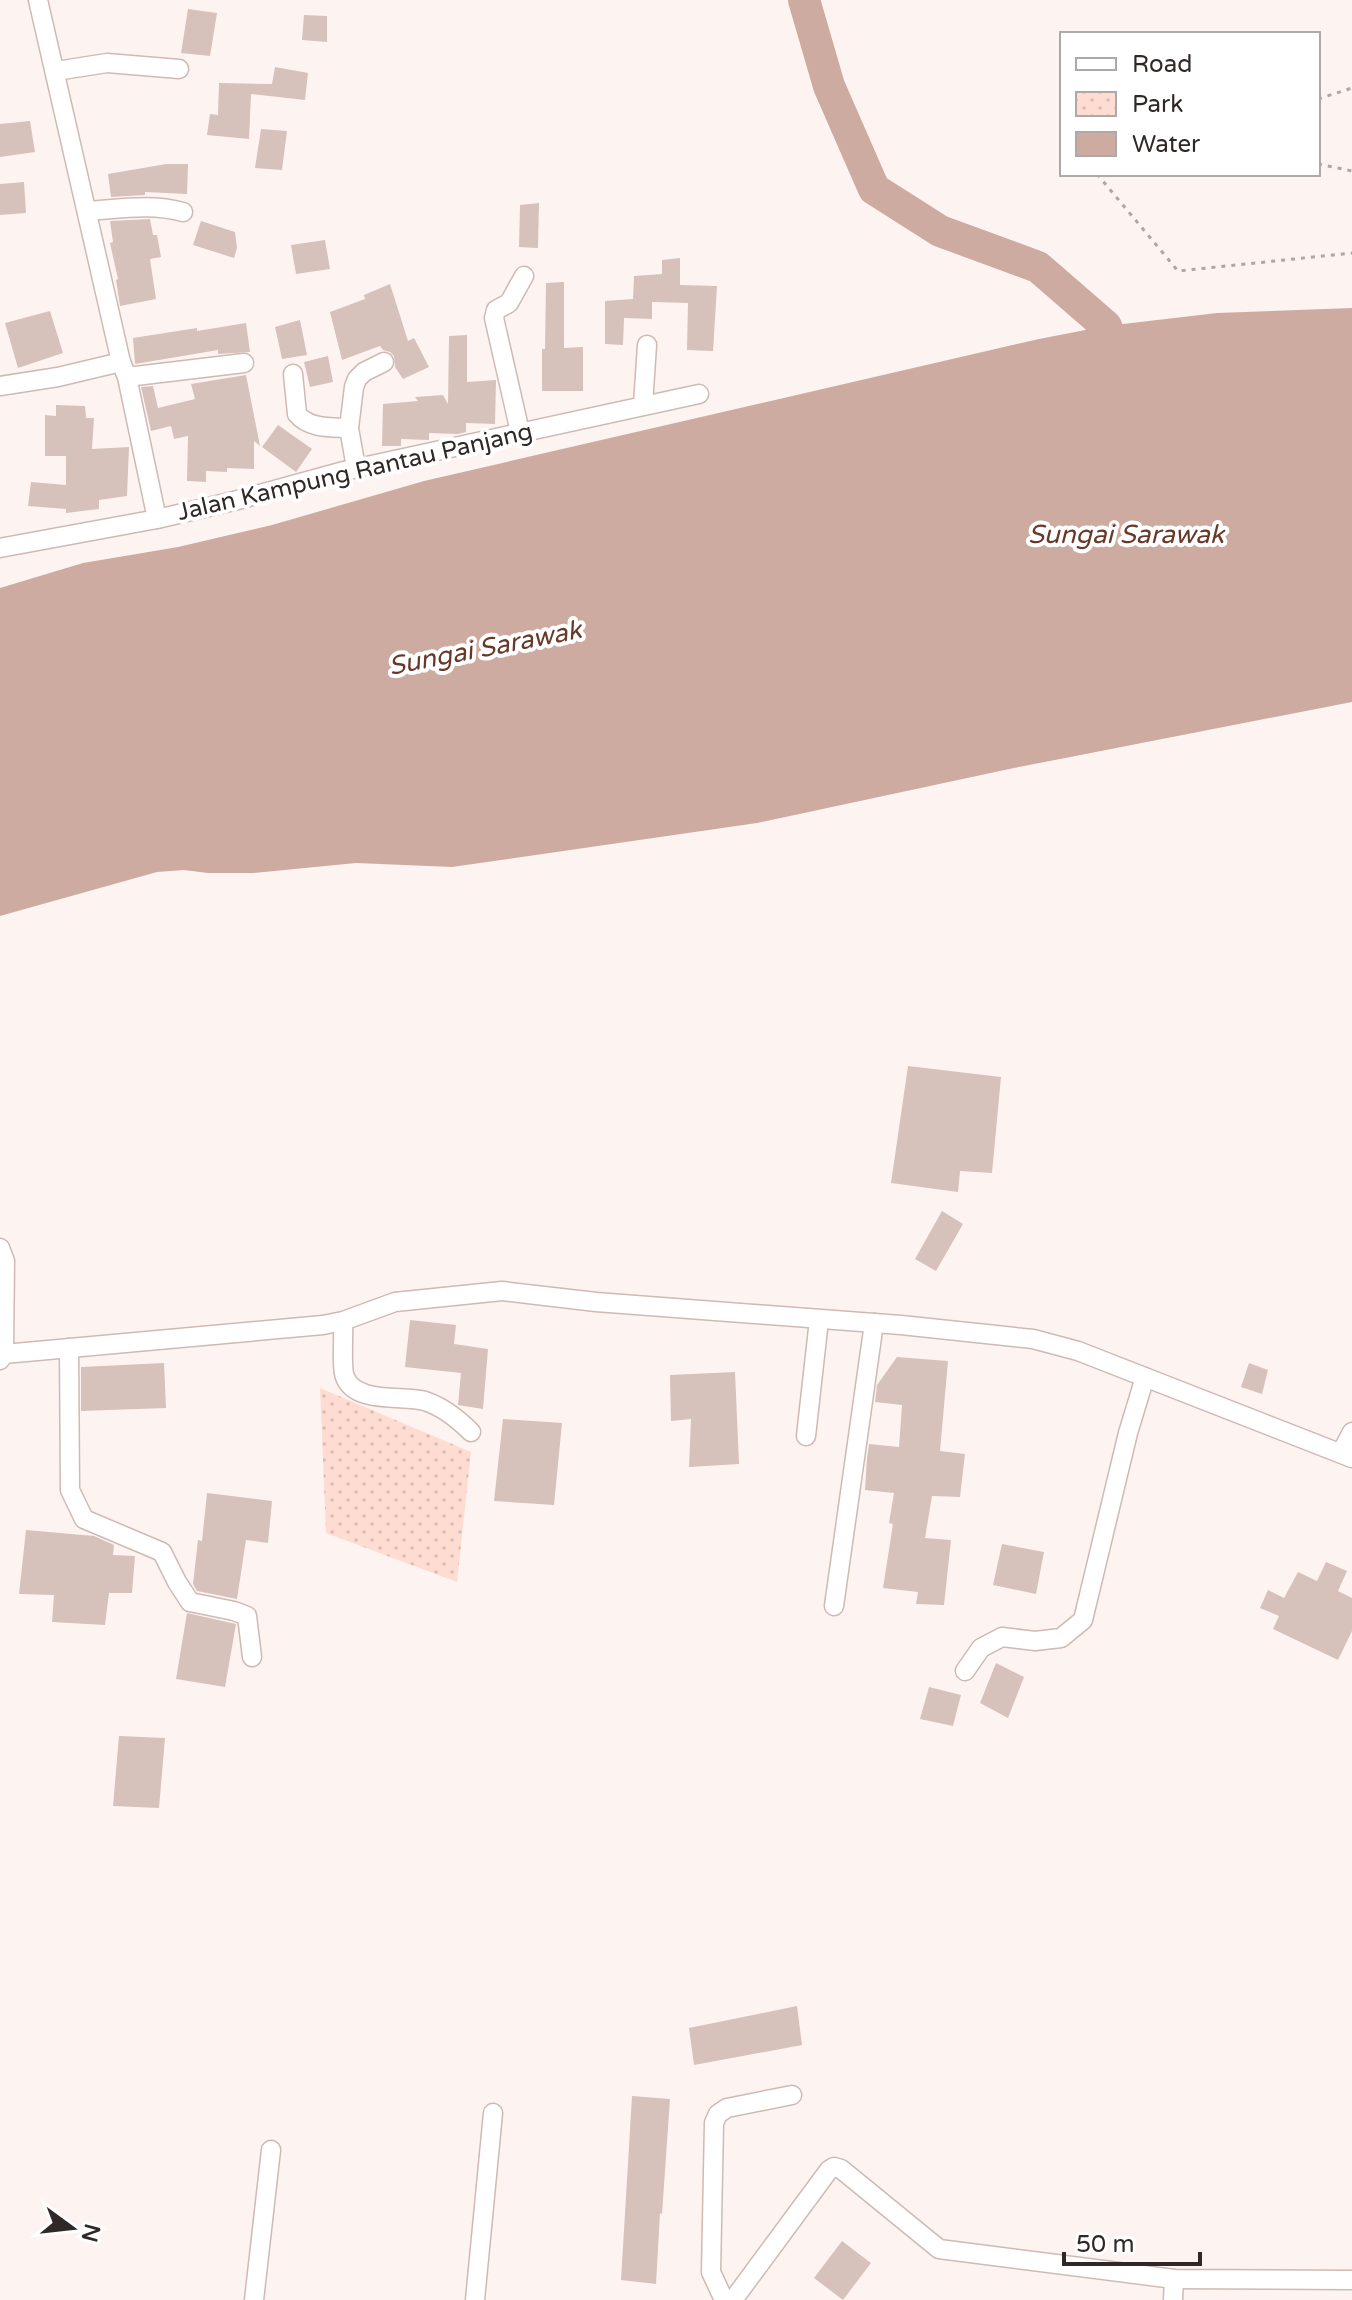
<svg xmlns="http://www.w3.org/2000/svg" width="1352" height="2300" font-family="'Varela Round',sans-serif">
  <style>
    .park { fill: url(#park-dots) }
    .water { fill: #ceaba0 }
    .lines { fill: none; stroke-linecap: round; stroke-linejoin: round }
    .river { stroke: #ceaba0; stroke-width: 32 }
    .building { fill: #d6c1bb }
    .minor-casing { stroke: #cebab3; stroke-width: 21 }
    .path { stroke: #aea6a4; stroke-width: 3; stroke-dasharray: 4 6; stroke-linecap: butt }
    .minor { stroke: #fff; stroke-width: 18 }
    .labels { text-anchor: middle; dominant-baseline: central; stroke-width: 8; stroke-linejoin: round; paint-order: stroke }
    .street-label { font-size: 24px; fill: #302826; stroke: #fff }
    .water-label { font-size: 26px; font-style: italic; fill: #693829; stroke: #fff }
  </style>
  <defs>
    <pattern id="park-dots" width="8" height="8" patternUnits="userSpaceOnUse" patternTransform="scale(2)"><rect width="8" height="8" fill="#fedcd2"/><path d="M2 2h.1M6 6h.1" fill="none" stroke="#dabdb4" stroke-width="1.8" stroke-linecap="round"/></pattern>
  </defs>
  <rect width="100%" height="100%" fill="#fdf4f2"/>
  <!-- park -->
  <polygon class="park" points="320,1388 471,1452 457,1582 326,1533"/>
  <!-- water -->
  <polygon class="water" points="1352,308 1352,702 1014,768 757,823 452,867 356,863 253,873 208,873 184,870 157,872 0,916 0,588 83,563 178,547 272,525 424,481 1039,339 1106,326 1217,313"/>
  <g class="lines">
    <!-- river -->
    <polyline class="river" points="804,0 829,86 874,189 940,231 1038,267 1106,326 1121,367"/>
  </g>
  <!-- building -->
  <g class="building">
    <polygon points="188,9 217,13 210,56 181,53"/>
    <polygon points="304,15 327,16 327,42 302,40"/>
    <polygon points="275,67 308,73 305,100 251,94 249,139 207,135 210,114 218,115 219,83 272,84"/>
    <polygon points="30,121 35,152 0,157 0,124"/>
    <polygon points="261,129 287,131 282,170 255,168"/>
    <polygon points="166,164 188,164 187,194 145,192 145,195 111,197 108,174"/>
    <polygon points="24,182 26,213 0,215 0,184"/>
    <polygon points="539,203 538,248 519,247 520,205"/>
    <polygon points="150,219 153,235 157,235 161,257 150,259 156,299 120,306 116,280 118,279 110,243 113,242 110,221"/>
    <polygon points="201,221 235,232 237,248 234,258 193,245"/>
    <polygon points="325,240 330,269 296,274 291,245"/>
    <polygon points="680,258 680,285 717,286 713,351 687,350 688,303 652,302 652,319 624,318 623,345 605,344 605,301 633,299 634,276 662,274 662,260"/>
    <polygon points="564,282 564,348 583,347 583,391 542,391 542,349 545,349 546,283"/>
    <polygon points="390,284 408,341 414,338 429,367 403,379 395,367 394,356 390,352 383,350 380,346 342,360 330,312 365,299 364,295"/>
    <polygon points="50,311 63,353 18,368 5,323"/>
    <polygon points="300,320 307,355 282,359 275,327"/>
    <polygon points="246,323 250,352 218,354 218,350 135,364 133,338 197,328 197,331"/>
    <polygon points="467,335 467,382 496,380 495,424 466,423 466,432 458,434 429,433 429,440 401,439 401,446 382,446 383,404 418,401 415,397 443,395 448,404 449,336"/>
    <polygon points="328,356 333,382 310,387 304,362"/>
    <polygon points="246,375 260,446 254,441 254,469 227,468 227,472 206,471 206,482 187,481 188,436 174,439 171,426 151,431 141,387 153,386 158,408 195,399 191,384"/>
    <polygon points="56,405 85,406 86,418 94,418 92,449 129,447 127,496 99,500 99,509 66,513 66,509 28,506 31,482 66,485 66,456 45,456 45,415 56,416"/>
    <polygon points="278,425 312,449 296,472 262,447"/>
    <polygon points="908,1066 1001,1077 992,1173 960,1171 958,1192 891,1183"/>
    <polygon points="942,1211 963,1224 936,1271 915,1259"/>
    <polygon points="410,1320 456,1325 454,1344 488,1349 483,1409 458,1405 461,1373 405,1367"/>
    <polygon points="897,1357 948,1361 940,1451 965,1454 960,1497 932,1496 925,1538 951,1540 944,1605 916,1604 918,1592 883,1588 893,1524 889,1523 894,1493 865,1490 867,1458 869,1444 899,1447 902,1405 875,1402 877,1385"/>
    <polygon points="164,1363 166,1408 81,1411 81,1367"/>
    <polygon points="1249,1363 1268,1370 1262,1394 1241,1387"/>
    <polygon points="735,1372 739,1464 689,1467 691,1419 671,1421 670,1375"/>
    <polygon points="503,1419 562,1423 554,1505 494,1501"/>
    <polygon points="207,1493 272,1501 268,1543 246,1540 237,1599 197,1591 193,1584 198,1540 202,1541"/>
    <polygon points="26,1530 94,1536 114,1545 113,1555 135,1556 132,1593 109,1593 105,1625 52,1622 54,1595 19,1594"/>
    <polygon points="1002,1544 1044,1552 1036,1594 993,1585"/>
    <polygon points="1326,1562 1347,1571 1338,1591 1352,1598 1352,1631 1338,1660 1273,1629 1279,1616 1260,1608 1268,1590 1284,1598 1298,1572 1317,1581"/>
    <polygon points="187,1613 236,1624 225,1687 176,1679"/>
    <polygon points="996,1663 1024,1677 1008,1718 980,1703"/>
    <polygon points="929,1687 961,1695 953,1726 920,1719"/>
    <polygon points="119,1736 165,1738 159,1808 113,1806"/>
    <polygon points="797,2006 802,2045 694,2065 689,2028"/>
    <polygon points="632,2096 670,2099 662,2214 660,2213 656,2284 621,2280"/>
    <polygon points="842,2241 871,2263 843,2300 814,2278"/>
  </g>
  <g class="lines">
    <defs>
      <g id="minor">
        <polyline points="38,0 121,362 127,377 157,519 234,501 344,471 699,394"/>
        <polyline points="56,71 107,63 179,69"/>
        <path d="M 87,211 C 118,209 152,203 183,212"/>
        <path d="M 293,374 L 297,414 C 309,429 332,427 349,428"/>
        <polyline points="127,377 244,363"/>
        <polyline points="0,386 58,377 121,362"/>
        <polyline points="643,405 647,345"/>
        <polyline points="520,432 494,318 496,310 509,303 524,276"/>
        <polyline points="356,468 349,428 354,387 357,379 364,372 384,362"/>
        <polyline points="0,548 157,519"/>
        <polyline points="0,1248 5,1261 4,1354"/>
        <path d="M 343,1321 C 344,1333 341,1368 345,1377 C 355,1404 403,1395 425,1401 C 443,1407 458,1419 471,1432"/>
        <polyline points="69,1348 70,1490 84,1519 162,1552 177,1582 190,1602 234,1611 247,1616 252,1657"/>
        <polyline points="0,1360 4,1354 323,1325 343,1321 395,1302 502,1291 596,1302 901,1325 1033,1339 1078,1351 1352,1458"/>
        <polyline points="806,1436 819,1320"/>
        <polyline points="1341,1453 1352,1432"/>
        <polyline points="834,1606 874,1323"/>
        <polyline points="965,1671 981,1648 1002,1637 1035,1641 1061,1638 1083,1620 1128,1433 1145,1377"/>
        <polyline points="254,2300 271,2150"/>
        <polyline points="475,2300 493,2113"/>
        <polyline points="724,2300 711,2272 714,2123 718,2114 727,2108 792,2095"/>
        <polyline points="733,2300 829,2170 834,2167 841,2169 939,2249 1174,2279 1352,2280"/>
        <polyline points="1173,2300 1174,2279"/>
      </g>
    </defs>
    <!-- minor casing -->
    <use href="#minor" class="minor-casing"/>
    <!-- path -->
    <g class="path">
      <polyline points="1318,99 1352,88"/>
      <polyline points="1318,164 1352,171"/>
      <polyline points="1097,174 1178,271 1352,253"/>
    </g>
    <!-- minor -->
    <use href="#minor" class="minor"/>
  </g>
  <g class="labels">
    <!-- street labels -->
    <g class="street-label">
      <text transform="translate(355 472) rotate(-13)">Jalan Kampung Rantau Panjang</text>
    </g>
    <!-- water labels -->
    <g class="water-label">
      <text x="1126" y="534">Sungai Sarawak</text>
      <text transform="translate(485 648) rotate(-11)">Sungai Sarawak</text>
    </g>
  </g>
  <!-- legend -->
  <rect x="1060" y="32" width="260" height="144" fill="#ffffff" stroke="#aca9a8" stroke-width="2"/>
  <rect x="1076" y="58" width="40" height="12" fill="#ffffff" stroke="#aca9a8" stroke-width="2"/>
  <text x="1132" y="72" font-size="24" fill="#302826">Road</text>
  <rect x="1076" y="92" width="40" height="24" fill="url(#park-dots)" stroke="#aca9a8" stroke-width="2"/>
  <text x="1132" y="112" font-size="24" fill="#302826">Park</text>
  <rect x="1076" y="132" width="40" height="24" fill="#ceaba0" stroke="#aca9a8" stroke-width="2"/>
  <text x="1132" y="152" font-size="24" fill="#302826">Water</text>
  <!-- north arrow -->
  <g transform="translate(72 2228) rotate(105)" stroke="#ffffff" stroke-width="6" paint-order="stroke">
  <path d="M0-6L14 30L0 20L-14 30Z" fill="#302826"/>
  <text y="-12" font-size="22" font-weight="bold" text-anchor="middle" fill="#302826">N</text>
  </g>
  <!-- scale -->
  <path d="M1064 2252v12h136v-12" fill="none" stroke="#302826" stroke-width="4"/>
  <text x="1076" y="2252" font-size="24" fill="#302826" stroke="#ffffff" stroke-width="6" paint-order="stroke">50 m</text>
</svg>
